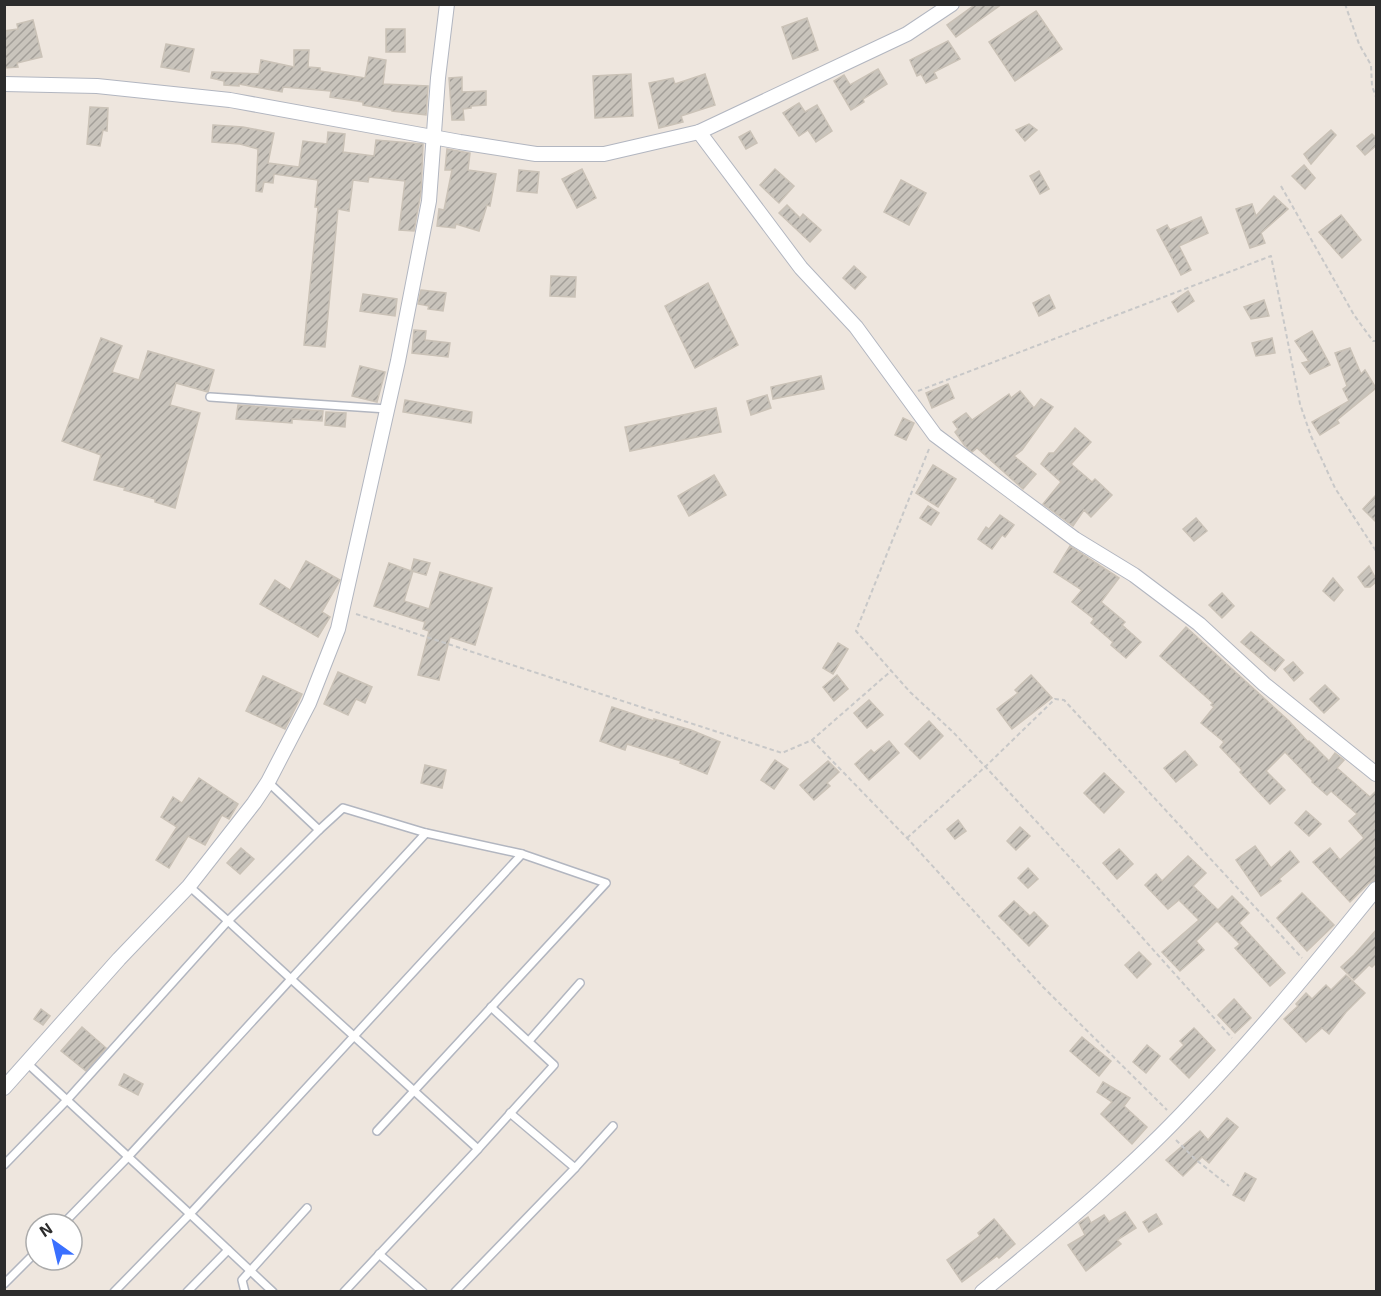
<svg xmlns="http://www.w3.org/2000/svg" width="1381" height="1296" font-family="'Exo 2',sans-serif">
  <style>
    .building { fill: url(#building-hatch); stroke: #cac2b7; stroke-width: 1.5 }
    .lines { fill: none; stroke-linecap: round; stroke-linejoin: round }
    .lane-casing { stroke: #b2b6c0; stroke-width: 10 }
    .street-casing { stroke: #b2b6c0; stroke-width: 16 }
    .path { stroke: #c8c8c8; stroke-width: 2; stroke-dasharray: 4.5 3; stroke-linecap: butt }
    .lane { stroke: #fff; stroke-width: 7 }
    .street { stroke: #fff; stroke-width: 14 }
  </style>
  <defs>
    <pattern id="building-hatch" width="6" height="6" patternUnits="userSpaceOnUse" patternTransform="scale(1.5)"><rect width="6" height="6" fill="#c9c4bc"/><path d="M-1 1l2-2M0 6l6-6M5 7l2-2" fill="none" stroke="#a39f99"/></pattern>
  </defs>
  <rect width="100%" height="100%" fill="#eee6de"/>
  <!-- building -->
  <g class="building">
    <polygon points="976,4 1002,4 956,37 947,25"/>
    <polygon points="1036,11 1062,49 1015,81 989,42"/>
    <polygon points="807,18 818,50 793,59 782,27"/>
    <polygon points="33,20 42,57 17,63 18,67 4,68 4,31 18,29 17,24"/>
    <rect x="386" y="29" width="19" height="23"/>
    <polygon points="948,41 960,59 934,72 937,78 926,83 921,74 917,76 910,60"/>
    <polygon points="166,44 194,49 189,72 161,67"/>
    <polygon points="294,50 309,50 308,67 320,68 320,71 365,78 369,57 386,60 383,84 428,86 426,115 392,111 392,110 363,105 363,102 330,97 331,91 283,87 282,92 239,84 239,86 224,85 224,81 211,78 212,72 259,74 261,60 294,67"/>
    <polygon points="878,69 887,84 863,99 864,102 851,110 834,81 844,75 850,85"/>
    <polygon points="631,74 633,116 595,118 593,76"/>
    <polygon points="705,74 715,105 681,116 683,122 659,128 649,83 673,78 675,84"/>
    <polygon points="462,77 462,92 486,91 486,105 471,106 471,108 463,109 464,120 452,120 449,78"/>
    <polygon points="799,103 805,112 817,105 832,131 816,142 808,130 799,136 783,113"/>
    <polygon points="90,107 108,108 107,131 103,130 100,146 87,144"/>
    <polygon points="1029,124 1037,130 1025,141 1016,130"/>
    <polygon points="213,125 243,127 274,133 268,163 299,167 303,141 327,144 328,132 345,134 343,152 374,156 376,140 423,144 421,192 414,231 399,230 405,181 369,177 368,182 353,180 349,211 338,209 325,347 304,345 318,207 315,207 318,180 274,174 273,183 264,182 262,192 256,191 258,149 240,144 212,142"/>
    <polygon points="1331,130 1336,135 1311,164 1304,154"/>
    <polygon points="750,131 757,143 746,149 739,137"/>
    <polygon points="1372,134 1377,139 1377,145 1365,155 1357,146"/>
    <polygon points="447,149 470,153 468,170 496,174 490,206 487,205 479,231 456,224 455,228 437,226 439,209 444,210 452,170 445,170"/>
    <polygon points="1304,165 1315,178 1305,189 1292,176"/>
    <polygon points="582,169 596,198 577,208 562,179"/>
    <polygon points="775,169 794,186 779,203 760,185"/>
    <polygon points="519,170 539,172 537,193 517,191"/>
    <polygon points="1039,171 1049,189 1040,194 1030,176"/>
    <polygon points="901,180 926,193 909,225 884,212"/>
    <polygon points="1274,196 1288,209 1261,233 1265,243 1250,248 1236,209 1252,204 1256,216"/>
    <polygon points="787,205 800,218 803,214 821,230 810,242 779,213"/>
    <polygon points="1341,215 1361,240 1342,258 1319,232"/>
    <polygon points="1201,217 1208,233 1179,246 1191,270 1181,275 1157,230 1167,225 1170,230"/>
    <polygon points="854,266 866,277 855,289 843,278"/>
    <polygon points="551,276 576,277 575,297 550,296"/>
    <polygon points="708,283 738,345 695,368 665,306"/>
    <polygon points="421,290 446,293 443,311 428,309 429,306 418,304"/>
    <polygon points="1188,291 1194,301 1178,312 1172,302"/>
    <polygon points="363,294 397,299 395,316 360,311"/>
    <polygon points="1049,295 1055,308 1039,316 1033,303"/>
    <polygon points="1264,300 1269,316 1251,319 1244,307"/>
    <polygon points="414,330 426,331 425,340 450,343 448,357 412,353"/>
    <polygon points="1312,331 1330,365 1310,374 1302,363 1309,361 1295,341"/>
    <polygon points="101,338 122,346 112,372 139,380 148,351 214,370 208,392 176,383 170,405 200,413 175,508 155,502 155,499 124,490 125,488 94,480 101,455 62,441"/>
    <polygon points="1272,338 1275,353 1256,356 1252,343"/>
    <polygon points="1350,348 1361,374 1365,370 1376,388 1337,420 1339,423 1320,435 1312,422 1349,401 1343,389 1347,386 1335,353"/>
    <polygon points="360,366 385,372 377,402 352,396"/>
    <polygon points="821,376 824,389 773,399 771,387"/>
    <polygon points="948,384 954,398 932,408 926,393"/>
    <polygon points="1020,391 1034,408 1041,399 1053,407 1022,450 1014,456 1036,474 1023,489 977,448 972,452 965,446 955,432 958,429 953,422 966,413 972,420 1009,394 1011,398"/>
    <polygon points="767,395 771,408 751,415 747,401"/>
    <polygon points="405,400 472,412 471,423 403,412"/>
    <polygon points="238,405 323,411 322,421 292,419 292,423 236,419"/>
    <polygon points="716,408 721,432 630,451 625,427"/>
    <polygon points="326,412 346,413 345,427 325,425"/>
    <polygon points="903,418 914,423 906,440 895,435"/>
    <polygon points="1075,428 1091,442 1071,464 1092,482 1095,479 1112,495 1091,517 1084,510 1073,526 1043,504 1061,482 1041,464 1049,453 1054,453"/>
    <polygon points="933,465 956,479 938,507 916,493"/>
    <polygon points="714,475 726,495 689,516 678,496"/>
    <polygon points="1377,494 1377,523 1363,509"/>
    <polygon points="928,506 939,513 931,525 920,518"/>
    <polygon points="1000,515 1014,525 1005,537 1002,535 992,549 978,539 986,527 989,529"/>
    <polygon points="1196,518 1207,531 1194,541 1183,529"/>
    <polygon points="1070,546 1119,578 1101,602 1125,622 1122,625 1141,642 1126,658 1111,645 1113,642 1091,623 1094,619 1072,602 1082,590 1054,572"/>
    <polygon points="414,559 430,563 426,575 412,571 413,571 404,601 429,609 440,572 492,588 475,645 450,637 439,680 418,675 429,631 423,629 425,622 374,606 389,563 411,571"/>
    <polygon points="306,561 340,580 322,612 330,617 318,637 260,604 275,580 290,590"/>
    <polygon points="1369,566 1377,581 1370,587 1365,587 1358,577"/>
    <polygon points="1333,578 1343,590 1334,601 1323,591"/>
    <polygon points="1222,593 1234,606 1222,618 1209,605"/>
    <polygon points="1186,627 1289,721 1308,742 1309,741 1329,761 1335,753 1344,760 1337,768 1370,797 1377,790 1377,880 1369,883 1350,902 1313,862 1330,848 1340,860 1364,838 1349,821 1357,814 1331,791 1327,795 1312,782 1313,781 1285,752 1266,771 1285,790 1270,804 1240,772 1242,770 1220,747 1224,742 1201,723 1214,707 1211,705 1213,703 1160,656"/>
    <polygon points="1251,632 1284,660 1275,671 1241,642"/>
    <polygon points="838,643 848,649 833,674 823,668"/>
    <polygon points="1293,662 1303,673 1294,681 1284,669"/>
    <polygon points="338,672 372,687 365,703 356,699 348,715 324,704"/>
    <polygon points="837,675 848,689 834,701 823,687"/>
    <polygon points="1031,675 1052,698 1012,729 997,709 1018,693 1015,690"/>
    <polygon points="263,676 302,694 285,729 246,711"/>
    <polygon points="1325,685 1339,699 1324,713 1310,699"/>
    <polygon points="869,700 883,715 867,728 854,713"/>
    <polygon points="612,707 654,721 654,719 691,730 720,742 707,774 680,763 681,761 627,744 625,750 600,741"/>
    <polygon points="929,721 943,736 920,759 905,744"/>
    <polygon points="889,741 899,753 869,780 855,764 871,750 874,753"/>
    <polygon points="1185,751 1197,765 1176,782 1164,768"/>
    <polygon points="775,760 788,769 774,789 761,780"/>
    <polygon points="828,761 839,772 827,783 830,786 814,800 800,785"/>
    <polygon points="425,765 446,770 442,788 421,783"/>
    <polygon points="1104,773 1124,792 1104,813 1084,793"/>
    <polygon points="199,778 238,804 229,819 222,815 205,845 188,836 169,868 156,860 177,827 161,817 173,797 182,803"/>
    <polygon points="1306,811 1321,824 1309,836 1295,823"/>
    <polygon points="958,820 966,831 955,839 947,829"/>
    <polygon points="1020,827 1030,836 1016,850 1007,841"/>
    <polygon points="1255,846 1271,868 1290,851 1299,862 1279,879 1281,881 1261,896 1236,860"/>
    <polygon points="241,848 254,859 240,874 227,863"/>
    <polygon points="1119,849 1133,864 1117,879 1103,863"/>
    <polygon points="1188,856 1206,873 1193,886 1218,910 1232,896 1249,913 1239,923 1285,973 1270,986 1235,948 1240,944 1217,921 1196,941 1204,950 1180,971 1162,952 1199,920 1179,900 1168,909 1145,885 1156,874 1162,881"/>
    <polygon points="1028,868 1038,879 1028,888 1018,878"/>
    <polygon points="1302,893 1334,925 1307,951 1277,918"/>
    <polygon points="1014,901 1030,916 1034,912 1048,926 1029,946 999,916"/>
    <polygon points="1377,929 1377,962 1372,967 1369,965 1354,980 1341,967 1354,955"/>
    <polygon points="1139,952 1151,964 1137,978 1125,965"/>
    <polygon points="1346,975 1365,993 1346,1012 1329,1034 1322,1028 1306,1042 1284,1019 1298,1006 1296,1004 1306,993 1312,999 1326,985 1331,990"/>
    <polygon points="1234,999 1251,1018 1235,1033 1218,1015"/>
    <polygon points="41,1009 50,1016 43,1025 34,1019"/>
    <polygon points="82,1027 106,1048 86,1071 61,1051"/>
    <polygon points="1194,1028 1215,1050 1189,1078 1170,1059 1184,1045 1180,1041"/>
    <polygon points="1082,1037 1111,1061 1099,1076 1070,1051"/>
    <polygon points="1147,1045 1160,1056 1146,1073 1133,1062"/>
    <polygon points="124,1074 143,1084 138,1095 119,1085"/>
    <polygon points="1103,1082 1130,1098 1124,1106 1147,1127 1132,1144 1101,1114 1112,1102 1097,1092"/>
    <polygon points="1227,1118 1238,1127 1209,1163 1202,1157 1183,1176 1166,1160 1200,1131 1208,1140"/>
    <polygon points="1245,1173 1256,1179 1244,1201 1233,1195"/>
    <polygon points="1125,1212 1136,1228 1117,1240 1121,1244 1086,1271 1068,1245 1085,1235 1079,1223 1088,1217 1091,1223 1104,1215 1109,1222"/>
    <polygon points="1156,1214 1162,1224 1149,1232 1143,1222"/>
    <polygon points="994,1219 1015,1244 999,1258 997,1256 962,1282 947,1260 980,1236 978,1233"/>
  </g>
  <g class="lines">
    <defs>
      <g id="lane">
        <polyline points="210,397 387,409"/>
        <polyline points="319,830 343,808 426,833 291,979 478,1149 344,1292"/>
        <polyline points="529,1041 580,983"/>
        <polyline points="27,1063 190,1214 114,1292"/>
        <polyline points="510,1113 575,1168 613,1126"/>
        <polyline points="377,1131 606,883 522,854"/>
        <polyline points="478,1149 554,1065 491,1007"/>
        <polyline points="4,1165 67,1100 228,921 189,886"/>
        <polyline points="63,1224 128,1157 291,979 228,921 319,830 268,782"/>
        <polyline points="379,1254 423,1292"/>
        <polyline points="4,1284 36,1252"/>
        <polyline points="187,1292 228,1250"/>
        <polyline points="245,1292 242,1280 307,1208"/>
        <polyline points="273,1292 190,1214 522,854 426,833"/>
        <polyline points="455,1292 575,1168"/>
      </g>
      <g id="street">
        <polyline points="4,84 97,86 230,100 460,142 536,154 604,154 699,132 907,34 952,4"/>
        <polyline points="699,132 801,268 856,327 935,435 1075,539 1134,575 1199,624 1264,684 1376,774"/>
        <polyline points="4,1088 119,959 189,886 254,803 268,782 309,703 338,629 398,361 429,201 438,78 447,4"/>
        <path d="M 982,1292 C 1054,1232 1128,1172 1192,1103 C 1257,1035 1317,962 1376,889"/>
      </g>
    </defs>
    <!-- lane casing -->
    <use href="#lane" class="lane-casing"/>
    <!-- street casing -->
    <use href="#street" class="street-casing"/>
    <!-- path -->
    <g class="path">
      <polyline points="1345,4 1359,44 1371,65 1372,86 1376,97"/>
      <polyline points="1281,186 1354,315 1373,341 1376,341"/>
      <polyline points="918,391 1271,256 1300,404 1311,436 1335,488 1376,551"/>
      <polyline points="929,449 856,631 910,692 953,732 1090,879 1232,1038"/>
      <polyline points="356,614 782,753 812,740 891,671"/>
      <polyline points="812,740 907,838 1043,987 1167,1110"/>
      <polyline points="907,838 985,767 1055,699 1064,700 1302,958"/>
      <polyline points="1176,1140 1195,1159 1229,1186"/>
    </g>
    <!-- lane -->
    <use href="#lane" class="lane"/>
    <!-- street -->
    <use href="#street" class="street"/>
  </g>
  <!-- border -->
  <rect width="1381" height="1296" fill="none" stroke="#2c2c2c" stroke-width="12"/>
  <!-- north arrow -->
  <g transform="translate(54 1242) rotate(326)"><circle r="28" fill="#ffffff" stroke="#ababab" stroke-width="1.5"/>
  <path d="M0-4.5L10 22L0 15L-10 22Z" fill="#3a70ff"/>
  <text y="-9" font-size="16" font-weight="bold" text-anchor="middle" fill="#2c2c2c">N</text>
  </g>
</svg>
